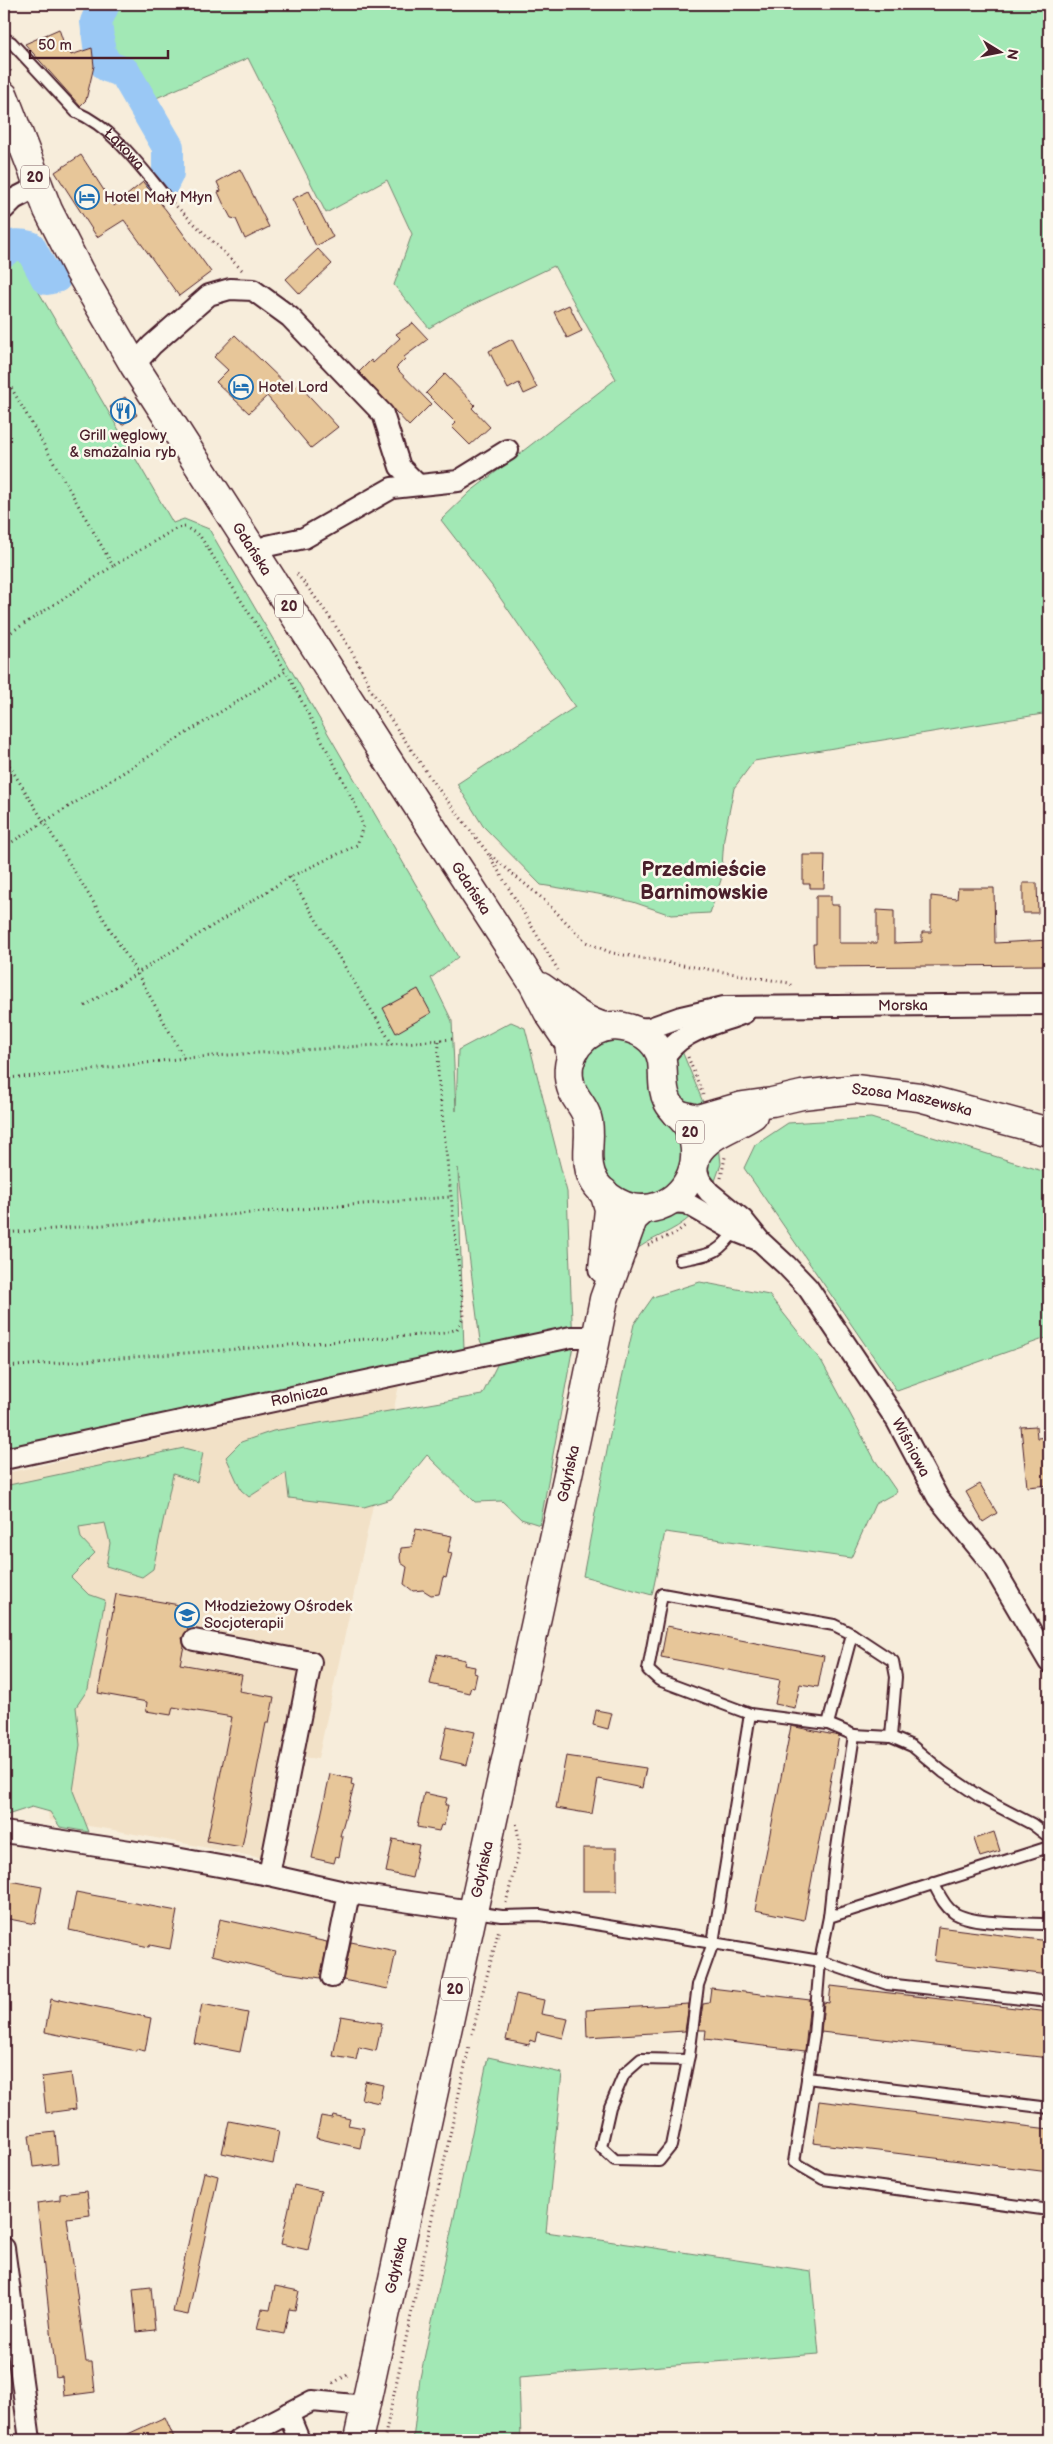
<svg xmlns="http://www.w3.org/2000/svg" width="1053" height="2444" font-family="'Balsamiq Sans',sans-serif">
  <style>
    .built { fill: #f2e1c7 }
    .green { fill: #a2e8b5; stroke: #768470 }
    .lines { fill: none; stroke-linecap: round; stroke-linejoin: round }
    .river { stroke: #9ac8f5; stroke-width: 32 }
    .building { fill: #e7c699; stroke: #4a1f2b }
    .service-casing { stroke: #4a1f2b; stroke-width: 14 }
    .minor-casing { stroke: #4a1f2b; stroke-width: 24 }
    .secondary-casing { stroke: #4a1f2b; stroke-width: 31 }
    .primary-casing { stroke: #4a1f2b; stroke-width: 31 }
    .path { stroke: #4a1f2b; stroke-width: 3; stroke-dasharray: 1 4; stroke-linecap: butt }
    .service { stroke: #fbf7ec; stroke-width: 10 }
    .minor { stroke: #fbf7ec; stroke-width: 20 }
    .secondary { stroke: #fbf7ec; stroke-width: 28 }
    .primary { stroke: #fbf7ec; stroke-width: 28 }
    .labels { text-anchor: middle; dominant-baseline: central; stroke-width: 5; stroke-linejoin: round; paint-order: stroke }
    .shield { fill: #fbf7ec; stroke: #7f6065; stroke-width: 1 }
    .shield-label { font-size: 14px; font-weight: bold; fill: #4a1f2b }
    .street-label { font-size: 15px; fill: #4a1f2b; stroke: #fbf7ec }
    .poi-label { font-size: 15px; fill: #4a1f2b; stroke: #fbf7ec; text-anchor: start }
    .district-label { font-size: 20px; font-weight: bold; fill: #4a1f2b; stroke: #fbf7ec }
  </style>
  <rect width="100%" height="100%" fill="#f7eddb"/>
  <filter id="ink" filterUnits="userSpaceOnUse"><feTurbulence type="fractalNoise" baseFrequency=".02" numOctaves="2"/><feDisplacementMap in="SourceGraphic" scale="10" xChannelSelector="R" yChannelSelector="G"/><feConvolveMatrix kernelMatrix="1 2 1 2 8 2 1 2 1" color-interpolation-filters="sRGB"/></filter>
  <g filter="url(#ink)">
    <!-- built -->
    <polygon class="built" points="399,1385 318,1759 302,1757 283,1862 108,1829 49,1820 7,1473"/>
    <!-- green -->
    <g class="green">
      <polygon points="119,4 1049,4 1049,713 754,761 734,788 724,838 721,880 710,913 671,915 633,902 598,894 541,885 483,826 457,784 575,707 492,586 441,520 470,492 616,379 554,266 449,316 429,328 394,285 412,234 387,180 326,213 248,58 154,99 130,64 114,56 107,24"/>
      <polygon points="19,258 173,523 184,519 209,529 458,957 431,978 452,1021 456,1111 458,1050 511,1022 525,1028 567,1192 573,1346 540,1525 521,1519 502,1501 475,1502 427,1455 391,1499 364,1507 289,1498 286,1473 249,1497 241,1490 226,1457 241,1442 273,1431 482,1395 497,1365 480,1341 458,1168 464,1350 4,1450 4,265 9,261"/>
      <path d="M 607,1039 L 630,1040 L 645,1053 L 679,1137 C 693,1186 637,1217 610,1180 C 593,1158 591,1104 582,1074 C 583,1056 593,1048 607,1039 Z"/>
      <polygon points="682,1051 707,1112 701,1112 677,1097 675,1061"/>
      <polygon points="871,1118 1049,1173 1049,1337 897,1391 744,1168 755,1145 788,1123"/>
      <polygon points="719,1145 721,1164 714,1184 707,1175 708,1161"/>
      <path d="M 674,1212 L 692,1215 C 674,1233 650,1237 632,1253 L 636,1227 Z"/>
      <polygon points="700,1282 769,1295 822,1362 875,1460 897,1492 875,1504 851,1558 665,1532 652,1595 583,1576 614,1414 634,1324 653,1297"/>
      <polygon points="184,1448 203,1453 197,1482 173,1474 153,1569 142,1577 106,1566 110,1543 105,1523 79,1527 81,1538 95,1553 71,1577 88,1594 105,1600 88,1689 76,1707 80,1745 73,1791 89,1832 60,1827 50,1812 32,1807 4,1816 4,1486"/>
      <polygon points="488,2057 562,2073 546,2232 811,2271 819,2354 519,2377 521,2440 413,2440 420,2378"/>
      <polygon points="4,2340 11,2440 4,2440"/>
    </g>
    <g class="lines">
      <!-- river -->
      <g class="river">
        <polyline points="104,4 96,22 100,53 107,66 125,73 168,147 168,173 162,185"/>
        <path d="M 4,251 C 13,244 19,244 30,247 L 47,279 L 56,277"/>
      </g>
    </g>
    <!-- building -->
    <g class="building">
      <polygon points="59,29 67,53 70,51 71,55 92,48 94,66 86,100 80,106 25,44"/>
      <polygon points="81,155 114,206 143,182 166,210 211,272 179,296 124,220 97,237 55,172"/>
      <polygon points="240,169 269,227 245,239 236,219 231,218 223,203 218,192 221,191 217,182"/>
      <polygon points="309,191 333,237 316,246 292,199"/>
      <polygon points="318,249 332,264 300,294 286,279"/>
      <polygon points="569,305 582,331 567,338 554,312"/>
      <polygon points="413,323 428,339 404,357 405,359 396,368 431,404 409,426 359,372 371,360 373,363 400,338 396,334"/>
      <polygon points="235,335 292,390 298,384 338,427 311,448 267,396 249,413 216,382 228,370 214,357"/>
      <polygon points="512,339 537,388 524,394 519,383 508,389 489,351"/>
      <polygon points="445,374 475,405 472,408 490,427 470,445 452,427 456,423 426,393"/>
      <polygon points="125,397 137,415 122,425 110,407"/>
      <polygon points="803,855 825,855 824,888 810,888 810,884 803,884"/>
      <polygon points="1023,883 1037,883 1038,913 1023,913"/>
      <polygon points="958,888 994,888 995,943 1049,940 1049,965 814,967 813,944 816,944 816,896 831,896 831,905 839,905 839,943 877,943 877,910 894,911 894,943 922,942 922,932 931,932 931,896 957,899"/>
      <polygon points="418,989 431,1013 396,1033 383,1008"/>
      <polygon points="1036,1426 1037,1438 1049,1437 1049,1485 1027,1487 1021,1427"/>
      <polygon points="980,1484 997,1513 983,1522 966,1492"/>
      <polygon points="416,1529 452,1536 448,1552 452,1553 446,1578 443,1577 439,1594 431,1595 423,1590 413,1591 404,1584 407,1567 401,1563 400,1558 401,1548 411,1547"/>
      <polygon points="116,1594 191,1607 187,1631 182,1638 184,1646 180,1664 242,1675 239,1691 274,1697 269,1723 266,1723 242,1847 207,1841 232,1717 173,1707 171,1715 146,1711 147,1702 98,1693"/>
      <polygon points="667,1626 824,1656 818,1687 800,1684 795,1708 775,1704 780,1680 661,1657"/>
      <polygon points="437,1654 465,1660 464,1665 475,1667 474,1673 477,1674 474,1688 471,1687 469,1693 430,1684"/>
      <polygon points="596,1710 612,1713 608,1729 593,1725"/>
      <polygon points="447,1726 475,1732 467,1765 440,1759"/>
      <polygon points="791,1726 839,1736 804,1920 755,1910"/>
      <polygon points="566,1756 646,1768 642,1788 598,1779 592,1814 556,1808"/>
      <polygon points="330,1774 352,1779 351,1785 354,1786 340,1836 343,1836 339,1857 336,1856 334,1863 312,1858"/>
      <polygon points="424,1793 447,1798 445,1805 448,1805 446,1815 444,1826 441,1825 439,1831 417,1827"/>
      <polygon points="994,1832 1000,1851 980,1857 974,1839"/>
      <polygon points="393,1839 419,1845 412,1878 386,1872"/>
      <rect x="583" y="1848" width="34" height="43"/>
      <polygon points="4,1880 42,1887 35,1924 4,1918"/>
      <polygon points="76,1892 177,1911 170,1949 150,1945 149,1947 69,1930"/>
      <polygon points="220,1919 327,1942 321,1978 279,1972 212,1955"/>
      <polygon points="938,1927 1049,1941 1049,1975 934,1961"/>
      <polygon points="351,1942 396,1951 388,1989 343,1980"/>
      <polygon points="831,1986 1049,2012 1049,2058 821,2032 824,2002 829,2003"/>
      <polygon points="711,1988 810,2000 805,2051 705,2039 706,2030 699,2030 703,2004 709,2003"/>
      <polygon points="516,1994 544,2000 541,2014 568,2019 563,2038 537,2032 535,2042 530,2040 529,2045 506,2040"/>
      <polygon points="51,1999 59,2001 59,1999 151,2018 145,2051 136,2049 136,2051 45,2032"/>
      <polygon points="202,2004 248,2013 240,2052 194,2043"/>
      <polygon points="689,2004 685,2031 587,2037 586,2010"/>
      <polygon points="341,2016 382,2023 376,2051 359,2047 356,2060 333,2056"/>
      <polygon points="71,2073 76,2109 46,2113 42,2077"/>
      <polygon points="365,2081 383,2085 379,2103 361,2099"/>
      <polygon points="819,2101 1049,2129 1049,2172 813,2143"/>
      <polygon points="333,2115 350,2119 348,2125 364,2128 360,2148 316,2138 321,2116 332,2118"/>
      <polygon points="229,2121 279,2131 273,2164 222,2153"/>
      <polygon points="55,2132 58,2164 33,2167 29,2135"/>
      <polygon points="204,2172 218,2176 188,2315 173,2312"/>
      <polygon points="294,2185 321,2191 308,2250 281,2244"/>
      <polygon points="87,2191 90,2215 67,2218 86,2362 92,2362 95,2392 64,2396 62,2376 56,2377 37,2203 60,2200 60,2194"/>
      <polygon points="275,2286 299,2291 295,2310 289,2309 284,2334 257,2329 262,2309 270,2310"/>
      <polygon points="151,2287 155,2330 137,2332 133,2289"/>
      <polygon points="165,2417 175,2440 115,2440"/>
    </g>
    <g class="lines">
      <defs>
        <g id="service">
          <path id="s1" d="M 4,38 L 11,42 L 76,112 C 112,127 140,166 164,195"/>
          <path d="M 680,1260 C 711,1254 717,1256 737,1228"/>
          <polyline points="750,1714 659,1680 648,1670 662,1594 834,1625 852,1634"/>
          <polyline points="854,1735 828,1724 852,1634 893,1661 896,1677 891,1737"/>
          <path d="M 933,1883 C 939,1893 943,1905 953,1912 C 970,1925 1026,1923 1049,1924"/>
          <polyline points="474,1912 502,1916 540,1915 713,1943 750,1714 828,1724"/>
          <polyline points="829,1917 835,1861 854,1735 891,1737 912,1746 943,1772 980,1797 1032,1824 1049,1837"/>
          <polyline points="1049,2002 887,1984 820,1961 814,2035 794,2162 823,2179 1049,2210"/>
          <polyline points="688,2060 641,2059 624,2074 610,2107 601,2147 615,2160 659,2161 671,2146 688,2060 689,2056 698,1985 713,1943 820,1961 829,1917 1049,1847"/>
          <polyline points="807,2078 1049,2108"/>
        </g>
        <g id="minor">
          <polyline points="4,209 14,199 39,186"/>
          <polyline points="134,365 152,345 209,295 230,289 253,290 290,317 383,414 400,467 418,485"/>
          <polyline points="256,554 267,546 304,538 392,488 458,481 508,450"/>
          <path id="s2" d="M 631,1029 L 650,1028 L 681,1017 L 724,1007 L 1049,1004"/>
          <path d="M 662,1061 C 678,1030 714,1025 744,1013"/>
          <path id="s3" d="M 695,1164 L 700,1180 L 709,1192 L 743,1220 L 760,1241 L 786,1265 L 808,1288 L 897,1421 L 938,1498 L 991,1563 L 1049,1662"/>
          <polyline points="668,1202 686,1203 735,1231 758,1240"/>
          <path id="s4" d="M 4,1459 L 571,1337 L 596,1337"/>
          <polyline points="194,1640 311,1662 269,1875"/>
          <polyline points="4,1832 170,1857 269,1875 349,1893 472,1911"/>
          <polyline points="332,1977 349,1893"/>
          <polyline points="4,2248 30,2440"/>
          <polyline points="288,2413 299,2440"/>
          <polyline points="238,2440 312,2401 365,2406"/>
        </g>
        <g id="secondary">
          <path id="s5" d="M 677,1114 L 698,1119 L 743,1106 L 772,1102 L 802,1095 L 855,1089 L 919,1097 L 1049,1132"/>
          <path d="M 696,1155 C 707,1134 734,1128 753,1115"/>
        </g>
        <g id="primary">
          <path id="s6" d="M 4,96 L 48,210 L 79,271 L 134,365 L 398,776 L 533,983 L 548,1012 L 569,1043 L 571,1059"/>
          <path d="M 541,987 C 563,1002 579,1020 605,1027"/>
          <path d="M 614,1026 C 636,1027 658,1038 662,1061 C 664,1076 661,1088 668,1102 C 673,1112 684,1118 689,1128 C 707,1163 684,1207 644,1209 C 620,1210 592,1190 589,1166 C 586,1149 592,1133 587,1117 C 584,1106 574,1098 571,1087 C 561,1056 584,1028 614,1026 Z"/>
          <polyline points="603,1269 609,1209 604,1192"/>
          <path id="s7" d="M 358,2440 L 577,1433 L 604,1299 L 633,1219 L 644,1209"/>
        </g>
      </defs>
      <!-- service casing -->
      <use href="#service" class="service-casing"/>
      <!-- minor casing -->
      <use href="#minor" class="minor-casing"/>
      <!-- secondary casing -->
      <use href="#secondary" class="secondary-casing"/>
      <!-- primary casing -->
      <use href="#primary" class="primary-casing"/>
      <!-- path -->
      <g class="path">
        <polyline points="4,57 12,75"/>
        <polyline points="173,203 242,270"/>
        <polyline points="4,375 113,566 4,637"/>
        <path d="M 297,574 C 326,610 350,645 370,686"/>
        <polyline points="369,687 433,782 487,852 558,970"/>
        <polyline points="4,757 137,973 184,1058"/>
        <polyline points="4,847 286,671 200,536 185,527 177,528 113,566"/>
        <polyline points="490,855 543,899 586,942 612,953 789,983 794,987"/>
        <polyline points="290,877 392,1044 453,1039"/>
        <polyline points="85,1006 290,877 357,845 363,826 356,806 286,671"/>
        <polyline points="688,1057 703,1095"/>
        <polyline points="4,1078 53,1075 184,1058 392,1044"/>
        <polyline points="721,1178 725,1157"/>
        <polyline points="4,1233 450,1197"/>
        <polyline points="648,1245 676,1233 686,1225"/>
        <polyline points="4,1367 445,1333 457,1329 464,1316 438,1076 439,1041"/>
        <polyline points="506,1903 520,1846 516,1822"/>
        <polyline points="472,2034 499,1929"/>
        <polyline points="333,2383 349,2374"/>
        <polyline points="384,2440 469,2047"/>
      </g>
      <!-- service -->
      <use href="#service" class="service"/>
      <!-- minor -->
      <use href="#minor" class="minor"/>
      <!-- secondary -->
      <use href="#secondary" class="secondary"/>
      <!-- primary -->
      <use href="#primary" class="primary"/>
    </g>
  </g>
  <!-- icons -->
  <defs>
    <symbol id="hotel-ring" viewBox="-11 -11 22 22"><circle r="9.5" fill="#fbf7ec" stroke="#1f6fb2" stroke-width="1.5"/><path d="M-6-4.5h1.5V1H6V5H4.5V3h-9V5H-6ZM-4 0a1.8 1.8 0 1 1 3.6 0ZM.5 0V-2.5h3Q6-2.5 6 0Z" fill="#1f6fb2"/></symbol>
    <symbol id="restaurant-ring" viewBox="-11 -11 22 22"><circle r="9.5" fill="#fbf7ec" stroke="#1f6fb2" stroke-width="1.5"/><path d="M-5-6h1v4h1v-4h1v4h1v-4h1v5L-1.5 .5V6h-2V.5L-5-1ZM5-6V6H3V1.5H1.5Q1.5-4 5-6Z" fill="#1f6fb2"/></symbol>
    <symbol id="school-ring" viewBox="-11 -11 22 22"><circle r="9.5" fill="#fbf7ec" stroke="#1f6fb2" stroke-width="1.5"/><path d="M0-5L7-2L0 1L-7-2ZM-4 1L0 2.5L4 1V4Q0 6-4 4Z" fill="#1f6fb2"/></symbol>
  </defs>
  <g fill-rule="evenodd">
    <use href="#hotel-ring" x="73" y="183" width="28" height="28"/>
    <use href="#hotel-ring" x="227" y="373" width="28" height="28"/>
    <use href="#restaurant-ring" x="109" y="397" width="28" height="28"/>
    <use href="#school-ring" x="173" y="1601" width="28" height="28"/>
  </g>
  <g class="labels">
    <!-- shield labels -->
    <g class="shield">
      <rect x="21" y="165.5" width="28" height="23" rx="4"/>
      <rect x="275" y="594.5" width="28" height="23" rx="4"/>
      <rect x="676" y="1120.5" width="28" height="23" rx="4"/>
      <rect x="441" y="1977.5" width="28" height="23" rx="4"/>
    </g>
    <g class="shield-label">
      <text x="35" y="177">20</text>
      <text x="289" y="606">20</text>
      <text x="690" y="1132">20</text>
      <text x="455" y="1989">20</text>
    </g>
    <!-- street labels -->
    <g class="street-label">
      <text stroke="none"><textPath href="#s1" startOffset="165">Łąkowa</textPath></text>
      <text stroke="none"><textPath href="#s6" startOffset="518">Gdańska</textPath></text>
      <text stroke="none"><textPath href="#s6" startOffset="922">Gdańska</textPath></text>
      <text stroke="none"><textPath href="#s2" startOffset="275">Morska</textPath></text>
      <text stroke="none"><textPath href="#s5" startOffset="240">Szosa Maszewska</textPath></text>
      <text stroke="none"><textPath href="#s4" startOffset="302">Rolnicza</textPath></text>
      <text stroke="none"><textPath href="#s3" startOffset="360">Wiśniowa</textPath></text>
      <text stroke="none"><textPath href="#s7" startOffset="989">Gdyńska</textPath></text>
      <text stroke="none"><textPath href="#s7" startOffset="584">Gdyńska</textPath></text>
      <text stroke="none"><textPath href="#s7" startOffset="179">Gdyńska</textPath></text>
    </g>
    <!-- poi labels -->
    <g class="poi-label">
      <text x="104" y="197">Hotel Mały Młyn</text>
      <text x="258" y="387">Hotel Lord</text>
      <text x="123" y="435" text-anchor="middle">Grill węglowy<tspan x="123" dy="17">&amp; smażalnia ryb</tspan></text>
      <text x="204" y="1606">Młodzieżowy Ośrodek<tspan x="204" dy="17">Socjoterapii</tspan></text>
    </g>
    <!-- district labels -->
    <g class="district-label">
      <text x="704" y="870">Przedmieście<tspan x="704" dy="23">Barnimowskie</tspan></text>
    </g>
  </g>
  <!-- margin -->
  <rect width="1053" height="2444" fill="none" stroke="#fbf7ec" stroke-width="20"/>
  <rect x="10" y="10" width="1033" height="2424" fill="none" stroke="#4a1f2b" stroke-width="2" filter="url(#ink)"/>
  <!-- north arrow -->
  <g transform="translate(1000 52) rotate(100)" stroke="#fbf7ec" stroke-width="4" paint-order="stroke">
  <path d="M0-4L9 19L0 12L-9 19Z" fill="#4a1f2b"/>
  <text y="-8" font-size="14" font-weight="bold" text-anchor="middle" fill="#4a1f2b">N</text>
  </g>
  <!-- scale -->
  <path d="M30 50v8h138v-8" fill="none" stroke="#4a1f2b" stroke-width="2.5"/>
  <text x="38" y="50" font-size="15" fill="#4a1f2b" stroke="#fbf7ec" stroke-width="4" paint-order="stroke">50 m</text>
</svg>
